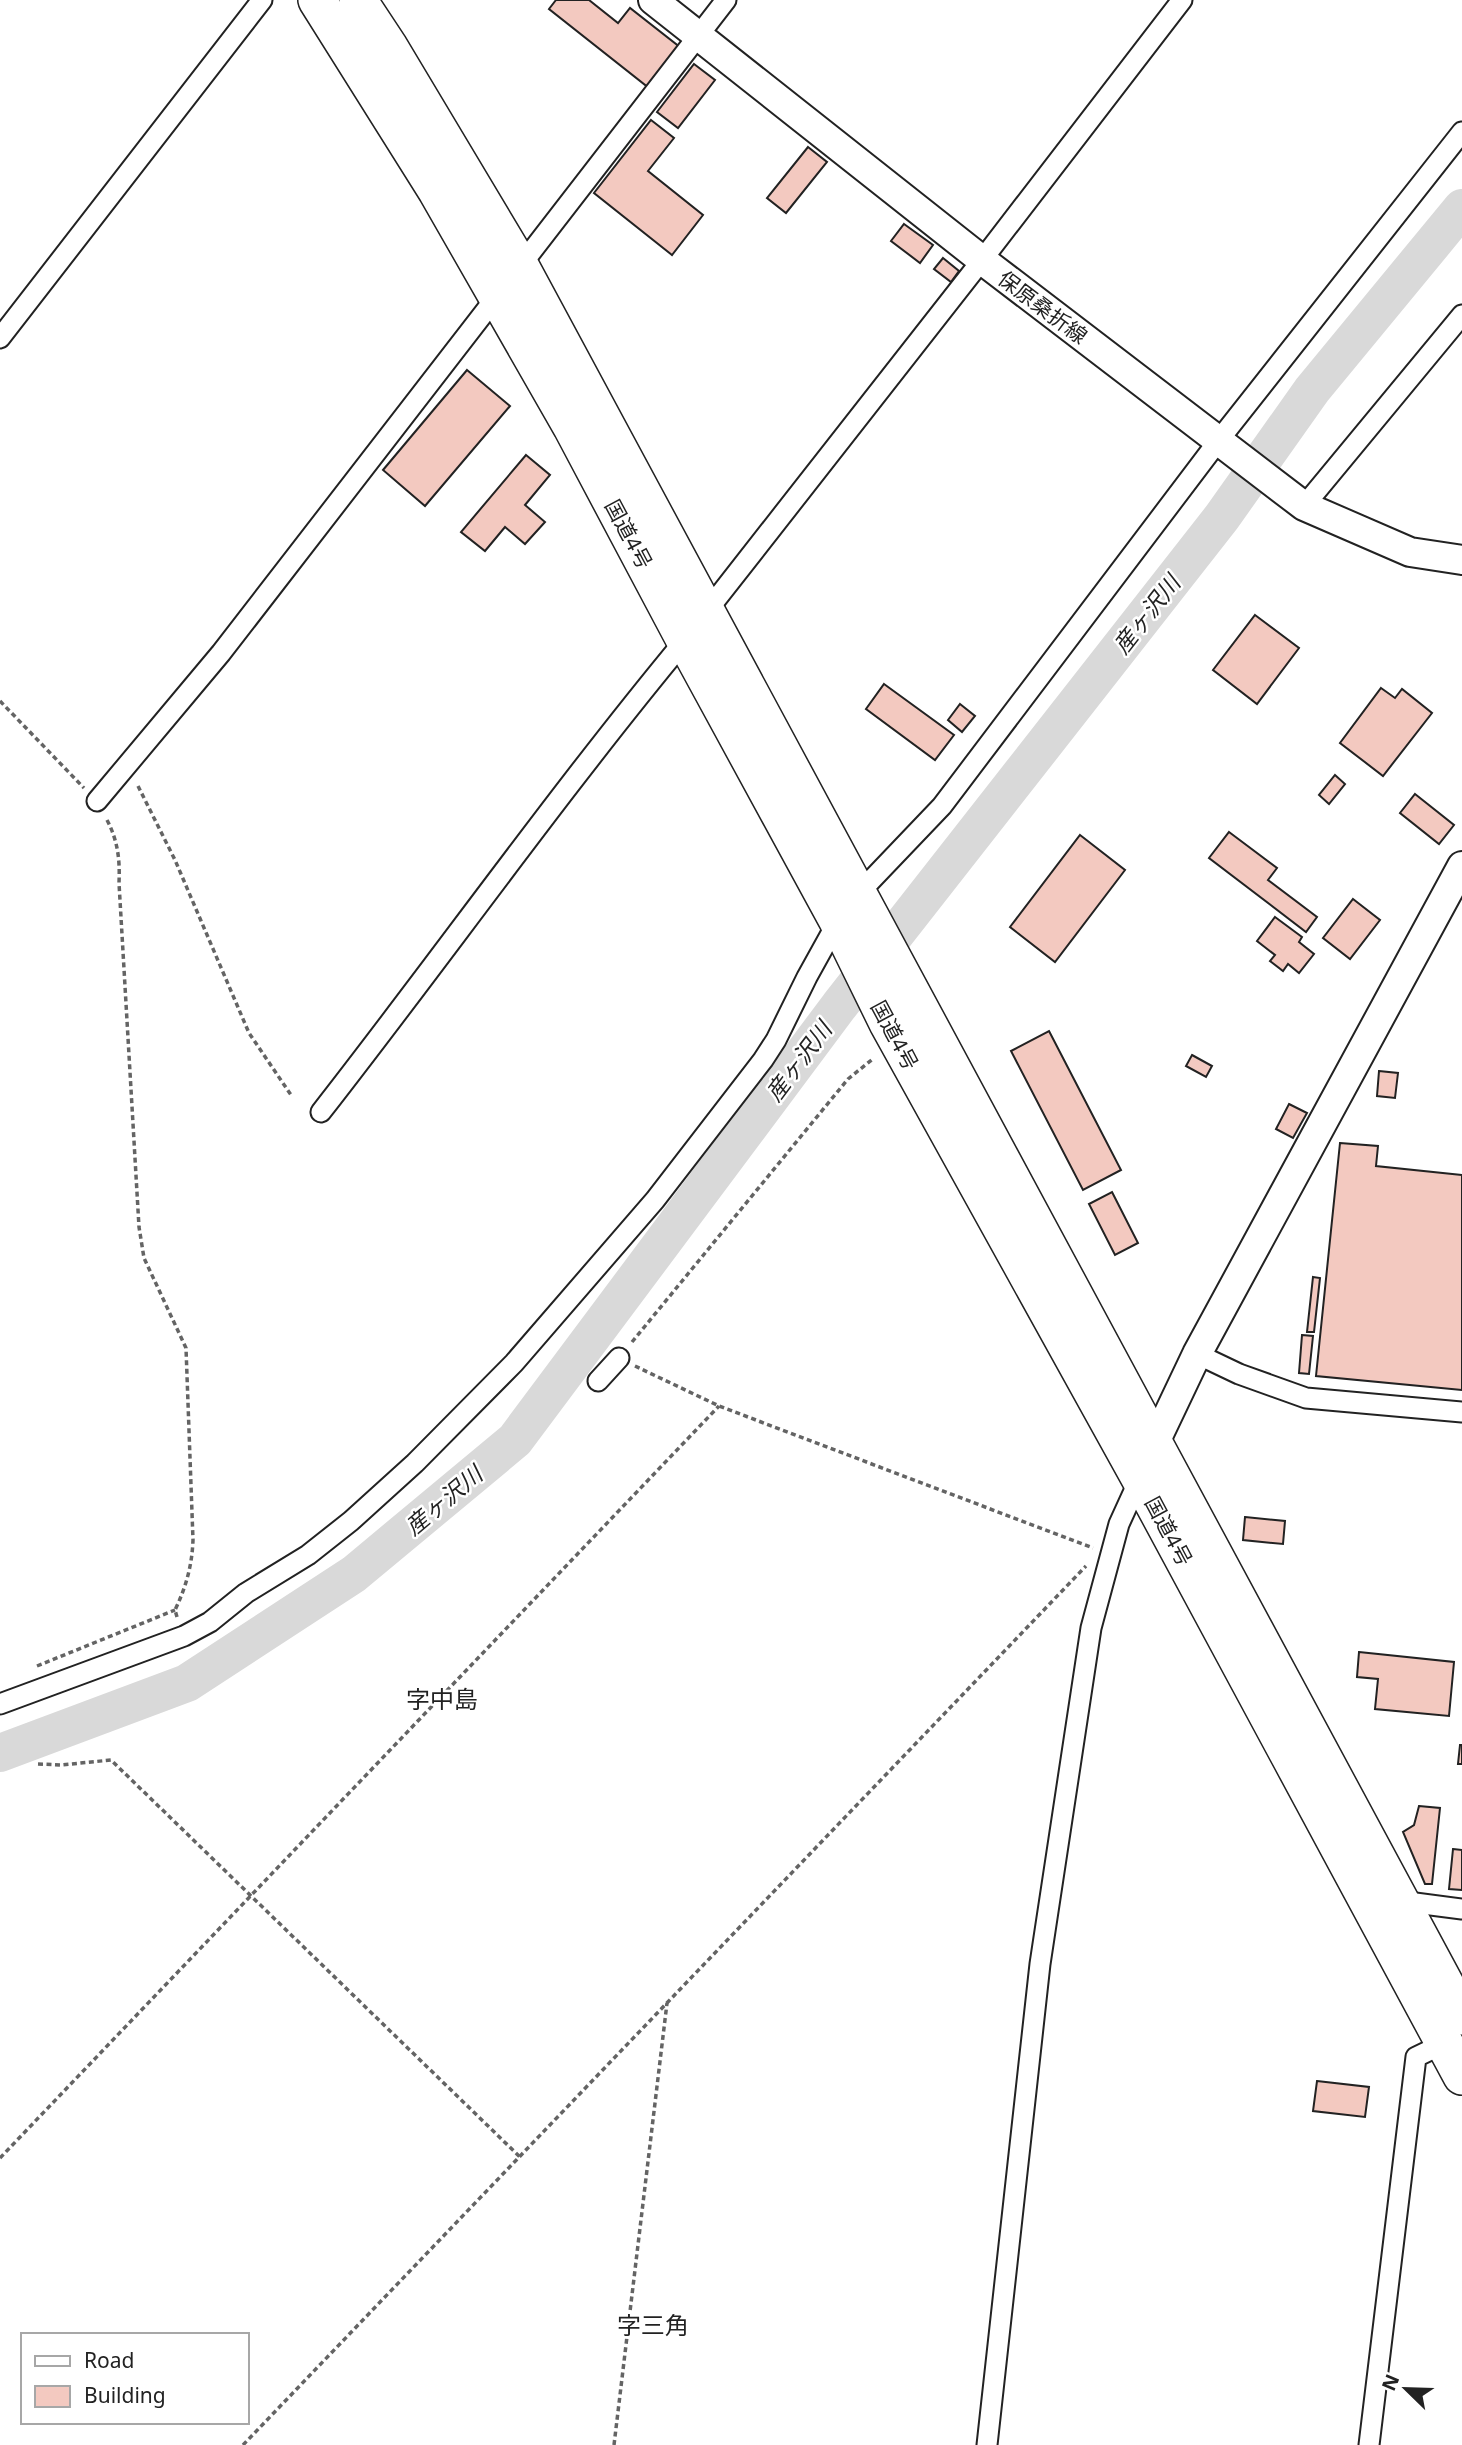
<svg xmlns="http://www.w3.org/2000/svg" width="1462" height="2445" font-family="'Noto Sans','Noto Sans JP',sans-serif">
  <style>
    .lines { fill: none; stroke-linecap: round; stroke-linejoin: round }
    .river { stroke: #d9d9d9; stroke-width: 38 }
    .building { fill: #f3c9c0; stroke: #222; stroke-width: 2 }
    .street-casing { stroke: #222; stroke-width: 23 }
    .secondary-casing { stroke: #222; stroke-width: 32 }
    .highway-casing { stroke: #222; stroke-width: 40 }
    .path { stroke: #646464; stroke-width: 3.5; stroke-dasharray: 5 3.5; stroke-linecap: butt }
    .street { stroke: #fff; stroke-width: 19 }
    .secondary { stroke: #fff; stroke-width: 28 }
    .highway { stroke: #fff; stroke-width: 37 }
    .labels { text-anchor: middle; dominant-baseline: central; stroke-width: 5; stroke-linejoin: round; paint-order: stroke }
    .street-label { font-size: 21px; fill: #222; stroke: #fff }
    .water-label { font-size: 23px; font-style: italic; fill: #222; stroke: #fff }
    .quarter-label { font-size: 24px; fill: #222; stroke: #fff }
  </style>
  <rect width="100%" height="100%" fill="#fff"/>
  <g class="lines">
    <!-- river -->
    <polyline class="river" points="0,1753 187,1683 354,1574 515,1440 839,1006 1222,517 1312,390 1462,208"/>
  </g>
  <!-- building -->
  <g class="building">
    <polygon points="556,0 589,0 618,23 630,8 681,48 649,88 549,9"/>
    <polygon points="694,64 715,80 678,128 657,112"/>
    <polygon points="651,120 674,138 648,171 703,215 672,255 594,193"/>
    <polygon points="808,147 827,162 786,213 767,198"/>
    <polygon points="904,224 933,245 920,263 891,241"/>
    <polygon points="943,258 959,271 951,282 934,269"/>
    <polygon points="467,370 510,406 425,506 383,470"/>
    <polygon points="526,455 550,475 525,505 545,522 525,544 505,527 485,551 461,532"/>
    <polygon points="1255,615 1299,648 1257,704 1213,670"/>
    <polygon points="884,684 954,735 935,760 866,709"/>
    <polygon points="1381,688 1395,698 1402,689 1432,713 1383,776 1340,743"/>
    <polygon points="960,704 975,716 962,732 948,720"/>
    <polygon points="1335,775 1345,784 1329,804 1319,795"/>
    <polygon points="1415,794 1454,825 1439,844 1400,813"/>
    <polygon points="1229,832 1277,868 1268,880 1317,917 1306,932 1209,858"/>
    <polygon points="1080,835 1125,870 1055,962 1010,927"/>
    <polygon points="1353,899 1380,920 1350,959 1323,938"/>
    <polygon points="1275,917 1302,937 1299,942 1314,954 1299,973 1288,964 1283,971 1270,961 1275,955 1257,941"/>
    <polygon points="1049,1031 1121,1170 1083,1190 1011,1051"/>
    <polygon points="1192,1055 1212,1066 1206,1077 1186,1066"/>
    <polygon points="1379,1071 1398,1073 1395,1098 1377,1096"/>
    <polygon points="1289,1104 1307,1113 1293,1138 1276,1129"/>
    <polygon points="1340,1143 1378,1146 1376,1166 1462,1175 1462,1390 1316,1376"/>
    <polygon points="1112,1192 1138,1243 1115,1255 1089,1204"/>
    <polygon points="1313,1277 1320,1278 1314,1332 1307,1332"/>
    <polygon points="1302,1335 1313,1336 1309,1374 1299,1373"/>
    <polygon points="1245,1517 1285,1521 1283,1544 1243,1540"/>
    <polygon points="1359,1652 1454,1662 1449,1716 1375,1709 1378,1679 1357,1677"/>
    <polygon points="1460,1745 1462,1745 1462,1764 1458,1764"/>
    <polygon points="1419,1806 1440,1808 1432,1884 1425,1884 1403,1832 1414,1825"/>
    <polygon points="1453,1849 1462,1850 1462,1890 1449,1889"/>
    <polygon points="1317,2081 1369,2087 1365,2117 1313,2111"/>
  </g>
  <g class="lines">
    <defs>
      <g id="street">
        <polyline points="0,338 262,0"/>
        <polyline points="1304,506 1462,315"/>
        <polyline points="707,611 982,260 1182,0"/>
        <polyline points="97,801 221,653 726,0"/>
        <path d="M 321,1112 C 443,956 558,793 685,640"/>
        <polyline points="1197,1354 1239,1374 1306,1398 1462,1412"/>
        <polyline points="598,1381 619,1358"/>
        <polyline points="0,1704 184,1636 210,1622 246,1593 308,1555 351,1521 415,1463 514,1363 655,1200 763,1060 776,1040 807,977 838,921 858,894 942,806 1219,440 1462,132"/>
        <polyline points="1400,1901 1462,1909"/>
        <polyline points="987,2445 1040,1964 1091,1628 1119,1524 1140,1478"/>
        <polyline points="1369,2445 1416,2057 1445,2043"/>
      </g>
      <g id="secondary">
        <polyline points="653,0 982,260 1304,506 1410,552 1462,560"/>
        <polyline points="1148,1457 1197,1354 1462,866"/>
      </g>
      <g id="highway">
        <polyline points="317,0 437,191 572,427 685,640 838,921 888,1023 1140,1478 1462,2076"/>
        <polyline points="358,0 389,47 520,266 1462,2016"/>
      </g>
    </defs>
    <!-- street casing -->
    <use href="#street" class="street-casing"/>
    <!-- secondary casing -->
    <use href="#secondary" class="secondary-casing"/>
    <!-- highway casing -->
    <use href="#highway" class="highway-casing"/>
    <!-- path -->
    <g class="path">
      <polyline points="0,701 84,788"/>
      <polyline points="138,786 175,860 249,1033 291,1095"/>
      <path d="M 107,820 C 118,841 120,860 119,883 L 139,1227 L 144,1258 L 186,1348 L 193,1540 C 192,1566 186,1587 175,1610 L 177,1617"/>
      <polyline points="632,1342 848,1079 874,1058"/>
      <polyline points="635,1366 719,1406 1093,1548"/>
      <polyline points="37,1666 175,1610"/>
      <polyline points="38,1764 61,1765 111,1760 520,2157"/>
      <polyline points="0,2158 719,1406"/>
      <polyline points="243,2445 1086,1566"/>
      <polyline points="614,2445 667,2003"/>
    </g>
    <!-- street -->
    <use href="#street" class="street"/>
    <!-- secondary -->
    <use href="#secondary" class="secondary"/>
    <!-- highway -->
    <use href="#highway" class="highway"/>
  </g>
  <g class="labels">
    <!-- street labels -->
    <g class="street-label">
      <text transform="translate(1043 307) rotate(37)">保原桑折線</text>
      <text transform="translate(629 534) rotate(62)">国道4号</text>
      <text transform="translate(895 1035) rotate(62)">国道4号</text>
      <text transform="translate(1169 1531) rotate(62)">国道4号</text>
    </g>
    <!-- water labels -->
    <g class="water-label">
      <text transform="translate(1146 614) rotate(-52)">産ヶ沢川</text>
      <text transform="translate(798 1061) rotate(-53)">産ヶ沢川</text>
      <text transform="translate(443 1500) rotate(-40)">産ヶ沢川</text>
    </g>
    <!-- quarter labels -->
    <g class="quarter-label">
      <text x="442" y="1698">字中島</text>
      <text x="653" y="2324">字三角</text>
    </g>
  </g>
  <!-- legend -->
  <rect x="21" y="2333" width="228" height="91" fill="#ffffff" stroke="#a7a7a7" stroke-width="2"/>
  <rect x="35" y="2356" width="35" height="10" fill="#ffffff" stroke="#a7a7a7" stroke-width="2"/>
  <text x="84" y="2368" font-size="21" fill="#222222">Road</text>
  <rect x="35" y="2386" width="35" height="21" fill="#f3c9c0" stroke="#a7a7a7" stroke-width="2"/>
  <text x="84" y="2403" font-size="21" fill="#222222">Building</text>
  <!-- north arrow -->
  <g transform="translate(1406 2389) rotate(293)" stroke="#ffffff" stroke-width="5" paint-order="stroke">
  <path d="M0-5L12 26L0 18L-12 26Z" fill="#222222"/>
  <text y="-10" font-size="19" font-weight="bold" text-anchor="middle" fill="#222222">N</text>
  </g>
</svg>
